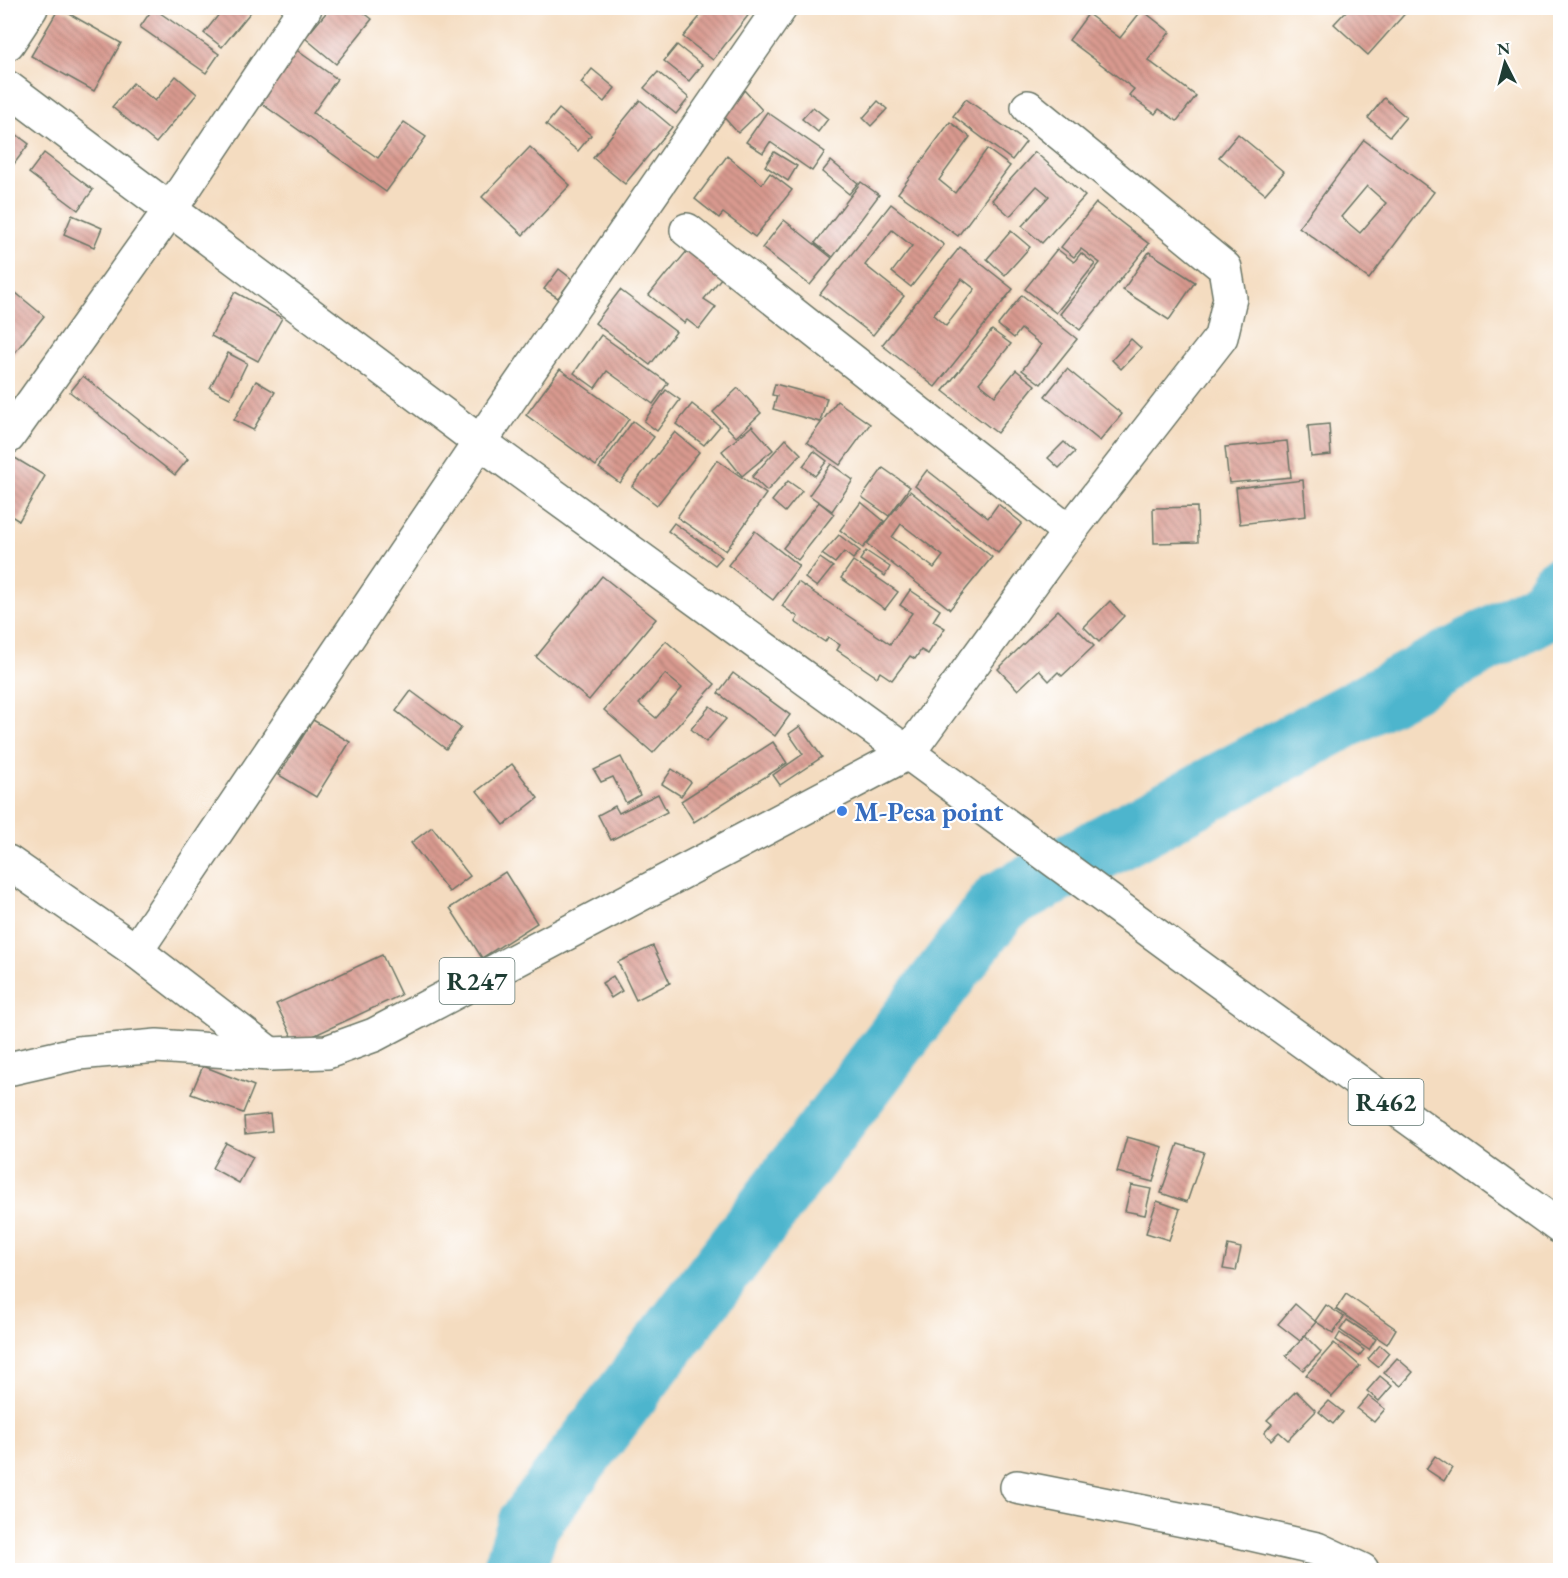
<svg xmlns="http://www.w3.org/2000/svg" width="1568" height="1578" font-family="'EB Garamond',serif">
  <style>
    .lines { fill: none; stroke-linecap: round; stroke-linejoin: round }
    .river { stroke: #4eb5cd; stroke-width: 63 }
    .building { fill: url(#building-back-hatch); fill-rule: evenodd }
    .minor-casing { stroke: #6a7565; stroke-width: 36 }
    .tertiary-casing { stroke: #6a7565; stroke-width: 36 }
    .primary-casing { stroke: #6a7565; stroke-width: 36 }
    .minor { stroke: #fff; stroke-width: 33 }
    .tertiary { stroke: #fff; stroke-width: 33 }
    .primary { stroke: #fff; stroke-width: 33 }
    .shop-dot { fill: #3f7fe0; stroke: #fff; stroke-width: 2 }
    .labels { text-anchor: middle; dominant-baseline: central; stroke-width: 4.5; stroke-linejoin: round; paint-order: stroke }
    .shield { fill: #fff; stroke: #627771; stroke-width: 1.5 }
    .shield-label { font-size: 26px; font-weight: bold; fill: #1f3d34 }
    .shop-label { font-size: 27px; font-weight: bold; fill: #366cbe; stroke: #fff; text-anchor: start }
  </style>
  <defs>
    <pattern id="building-back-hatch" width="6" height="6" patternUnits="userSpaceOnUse" patternTransform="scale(1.5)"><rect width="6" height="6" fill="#d99a8f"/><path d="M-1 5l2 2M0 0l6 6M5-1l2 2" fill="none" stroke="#af7f76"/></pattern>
  </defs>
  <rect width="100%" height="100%" fill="#fff"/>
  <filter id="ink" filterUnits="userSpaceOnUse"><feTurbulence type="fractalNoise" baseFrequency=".0167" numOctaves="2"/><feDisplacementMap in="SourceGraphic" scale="12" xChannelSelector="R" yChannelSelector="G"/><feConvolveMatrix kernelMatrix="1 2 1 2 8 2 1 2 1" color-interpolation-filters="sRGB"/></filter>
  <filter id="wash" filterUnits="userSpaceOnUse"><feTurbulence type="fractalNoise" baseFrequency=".008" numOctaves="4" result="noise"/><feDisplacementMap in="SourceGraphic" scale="24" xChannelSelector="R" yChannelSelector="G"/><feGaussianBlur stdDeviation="1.35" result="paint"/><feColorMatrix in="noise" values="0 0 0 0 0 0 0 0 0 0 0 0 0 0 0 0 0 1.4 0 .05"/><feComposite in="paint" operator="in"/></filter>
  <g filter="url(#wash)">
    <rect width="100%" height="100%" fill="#f4dcc0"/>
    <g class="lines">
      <!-- river -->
      <polyline class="river" points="514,1570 529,1523 1001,902 1547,608 1560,588"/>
    </g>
    <g id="blocks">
      <!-- building -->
      <g class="building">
        <polygon points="59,8 121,43 94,91 31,56"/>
        <polygon points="153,8 219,54 206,73 140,27"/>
        <polygon points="224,8 254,8 222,47 204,33"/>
        <polygon points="330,8 358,8 372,19 336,64 305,38"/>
        <polygon points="707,8 754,8 713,60 683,37"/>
        <polygon points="1349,8 1410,8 1368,55 1334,24"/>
        <polygon points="1142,10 1170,32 1148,60 1196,96 1177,121 1159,109 1155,114 1129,95 1134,89 1069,40 1088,14 1120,38"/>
        <polygon points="677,45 702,65 689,81 664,61"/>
        <polygon points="295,49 337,79 313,113 378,158 404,122 426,137 386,192 258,101"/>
        <polygon points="592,69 615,88 604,102 581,83"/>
        <polygon points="658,72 689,98 676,114 644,88"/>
        <polygon points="176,76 197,94 156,143 112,107 133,83 155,101"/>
        <polygon points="744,90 762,110 738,133 719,112"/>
        <polygon points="1384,98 1406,117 1390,136 1368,118"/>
        <polygon points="966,99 1026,142 1012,160 953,116"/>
        <polygon points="640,100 672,127 625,184 593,158"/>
        <polygon points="878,101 887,109 871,126 863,118"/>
        <polygon points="813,107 828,119 818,132 802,119"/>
        <polygon points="559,109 591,135 578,151 546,125"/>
        <polygon points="767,112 825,152 812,171 770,142 763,153 746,142"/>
        <polygon points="950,122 970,137 939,180 955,193 987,149 1010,166 958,236 898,193"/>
        <polygon points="8,128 29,144 8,172"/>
        <polygon points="1238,134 1284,172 1265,194 1219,157"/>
        <path d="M 1364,140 L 1434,192 L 1369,279 L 1299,227 ZM 1367,186 L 1386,203 L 1360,233 L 1341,217 Z"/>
        <polygon points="530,147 570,185 523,235 482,197"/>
        <polygon points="774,152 797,166 788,181 765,166"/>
        <polygon points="1035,152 1085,196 1042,243 1022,226 1049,196 1037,186 1010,216 992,200"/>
        <polygon points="44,153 93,190 78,210 29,173"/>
        <polygon points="727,156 762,184 770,173 792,190 755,237 723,213 719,218 695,199"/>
        <polygon points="831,161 858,183 849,194 822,172"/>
        <polygon points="861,182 879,195 833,257 815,243"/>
        <polygon points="1096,203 1149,244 1080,330 1060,314 1100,263 1081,249 1074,257 1061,247"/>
        <polygon points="891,204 944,245 911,287 892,272 912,246 892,230 865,265 904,296 873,335 820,294"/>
        <polygon points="72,215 102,228 94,247 64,234"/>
        <polygon points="784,220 832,258 810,285 762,248"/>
        <polygon points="1011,231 1030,247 1005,275 987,259"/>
        <polygon points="693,244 727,271 704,299 716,307 699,329 687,320 684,323 649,295 665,275 666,276"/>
        <path d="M 960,247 L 1013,289 L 935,387 L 882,345 ZM 962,279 L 975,289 L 946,326 L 933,315 Z"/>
        <polygon points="1057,249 1074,262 1081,253 1095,264 1056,313 1025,289"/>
        <polygon points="1149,252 1195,282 1169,320 1123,290"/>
        <polygon points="559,269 572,279 558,298 544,289"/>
        <polygon points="620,290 676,332 650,365 595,323"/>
        <polygon points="235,292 282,318 258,361 211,336"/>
        <polygon points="16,293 44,316 8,361 8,304"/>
        <polygon points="1022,295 1077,339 1041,384 1022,370 1041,345 1021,329 1014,338 998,325"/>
        <polygon points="992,330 1011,344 979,383 995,396 1016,370 1035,385 997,433 943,391"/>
        <polygon points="601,335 668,383 653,404 607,371 595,388 574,373"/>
        <polygon points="1131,339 1141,348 1121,369 1112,360"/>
        <polygon points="228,353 247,363 230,398 210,388"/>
        <polygon points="560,369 629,419 596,466 526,415"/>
        <polygon points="1067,369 1122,414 1100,441 1045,396"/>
        <polygon points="83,376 188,459 175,475 70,392"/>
        <polygon points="256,381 275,392 253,430 234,420"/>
        <polygon points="775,384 827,398 820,422 773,409 777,396 772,395"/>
        <polygon points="738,388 761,413 736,437 713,412"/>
        <polygon points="666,390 680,400 657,431 644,421"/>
        <polygon points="837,401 870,424 840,465 807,442"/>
        <polygon points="692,404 720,426 704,445 676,424"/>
        <polygon points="633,421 654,437 620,483 599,468"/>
        <polygon points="1329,424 1331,455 1311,457 1308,426"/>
        <polygon points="752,426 773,450 742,476 722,451"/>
        <polygon points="675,432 699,452 657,505 632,486"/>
        <polygon points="786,439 801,454 767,491 752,477"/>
        <polygon points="1287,441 1291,477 1229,483 1225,447"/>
        <polygon points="1064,442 1075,452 1059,468 1048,458"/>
        <polygon points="814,451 827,461 815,476 803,466"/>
        <polygon points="10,455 45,476 19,521 8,514 8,460"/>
        <polygon points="717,460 766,494 726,551 677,517"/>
        <polygon points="831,464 853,480 832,511 809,495"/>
        <polygon points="883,468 910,487 889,516 862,497"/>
        <polygon points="927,470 988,518 998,504 1022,523 998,553 915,486"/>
        <polygon points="1303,480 1306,516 1240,524 1236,488"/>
        <polygon points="788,481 802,491 785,512 772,501"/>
        <path d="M 910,491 L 992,557 L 950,609 L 867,544 ZM 901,524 L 943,556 L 934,568 L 892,537 Z"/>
        <polygon points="819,502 834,514 798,560 783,548"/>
        <polygon points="861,502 884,521 863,548 840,530"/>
        <polygon points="1197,507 1198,542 1154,543 1153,508"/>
        <polygon points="674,523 722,557 715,565 668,531"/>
        <polygon points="755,531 799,566 773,600 728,565"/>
        <polygon points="839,535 860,551 853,559 844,552 835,563 822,554"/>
        <polygon points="866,551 890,567 885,576 860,560"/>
        <polygon points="820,558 833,567 817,587 805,578"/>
        <polygon points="853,561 898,592 885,609 841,578"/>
        <polygon points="602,576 656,619 589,700 536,657"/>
        <polygon points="798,582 890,644 912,613 900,605 910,590 940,610 933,621 945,628 928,654 921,650 915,659 910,656 892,680 880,672 877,677 837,650 840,645 828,637 825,642 795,622 798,617 782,606"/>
        <polygon points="1110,601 1124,616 1099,642 1084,627"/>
        <polygon points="1058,610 1094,646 1062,676 1058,672 1049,681 1039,670 1018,690 998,669"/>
        <path d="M 666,641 L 715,684 L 653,753 L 604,710 ZM 665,674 L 682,688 L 656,718 L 639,704 Z"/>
        <polygon points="733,673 790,715 775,736 718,693"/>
        <polygon points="411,691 461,728 446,749 396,711"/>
        <polygon points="710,706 726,719 706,742 691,729"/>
        <polygon points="313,720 350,742 316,797 279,775"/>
        <polygon points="800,726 822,757 780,785 773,775 803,754 789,734"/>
        <polygon points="773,742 787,763 694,822 681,801"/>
        <polygon points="621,757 640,795 626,803 613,777 601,782 594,770"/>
        <polygon points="512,764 538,798 504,825 477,791"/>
        <polygon points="672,769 691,782 681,796 662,784"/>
        <polygon points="658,794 667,812 611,840 598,815 615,806 619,813"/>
        <polygon points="432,827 470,876 449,892 411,843"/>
        <polygon points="505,872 537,923 482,958 450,908"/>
        <polygon points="653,946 670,983 636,1000 618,962"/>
        <polygon points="382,955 401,995 296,1044 276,1004"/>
        <polygon points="613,976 622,991 611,998 602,983"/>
        <polygon points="203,1066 254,1086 243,1113 191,1094"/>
        <polygon points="270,1114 272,1131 245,1134 244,1117"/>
        <polygon points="1127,1137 1163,1147 1153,1182 1117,1172"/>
        <polygon points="226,1143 253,1157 239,1183 212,1168"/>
        <polygon points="1178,1144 1204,1152 1187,1202 1161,1193"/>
        <polygon points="1131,1185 1151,1189 1145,1215 1125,1211"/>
        <polygon points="1157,1201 1180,1209 1169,1240 1146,1233"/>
        <polygon points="1228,1245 1241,1248 1236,1271 1223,1269"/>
        <polygon points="1346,1294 1396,1329 1387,1344 1336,1309"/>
        <polygon points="1295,1304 1316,1322 1300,1341 1278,1324"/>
        <polygon points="1326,1305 1344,1317 1333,1333 1315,1321"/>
        <polygon points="1347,1320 1376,1339 1369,1350 1340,1330"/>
        <polygon points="1340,1333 1364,1350 1359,1356 1336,1340"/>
        <polygon points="1305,1336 1321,1352 1303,1370 1286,1356"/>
        <polygon points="1334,1343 1360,1366 1332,1397 1306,1375"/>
        <polygon points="1380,1345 1389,1353 1378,1367 1368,1359"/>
        <polygon points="1397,1358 1413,1372 1401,1386 1384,1373"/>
        <polygon points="1380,1376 1392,1386 1379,1401 1367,1391"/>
        <polygon points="1296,1391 1316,1411 1288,1440 1279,1432 1271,1440 1264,1433 1272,1424 1267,1420"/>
        <polygon points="1368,1396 1385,1409 1374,1422 1357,1409"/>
        <polygon points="1329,1401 1343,1412 1333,1424 1319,1412"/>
        <polygon points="1435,1456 1452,1468 1444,1481 1426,1469"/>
      </g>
    </g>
  </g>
  <g filter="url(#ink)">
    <use href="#blocks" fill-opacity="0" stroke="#6a7565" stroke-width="1.5"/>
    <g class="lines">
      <defs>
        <g id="minor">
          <polyline points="8,43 31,8"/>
          <polyline points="687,230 1069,532"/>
          <polyline points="8,437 170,210 305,8"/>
          <polyline points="908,753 1069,532 1221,337 1230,298 1225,268 1028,107"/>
          <polyline points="8,862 136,951 270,1054"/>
          <polyline points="136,951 480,442 780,8"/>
          <polyline points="1017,1487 1229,1529 1317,1549 1362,1570"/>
        </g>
        <polyline id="tertiary" points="8,88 480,442 908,753"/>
        <polyline id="primary" points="8,1069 78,1053 157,1046 270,1054 327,1052 374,1035 908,753 1212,976 1560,1227"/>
      </defs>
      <!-- minor casing -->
      <use href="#minor" class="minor-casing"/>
      <!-- tertiary casing -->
      <use href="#tertiary" class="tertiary-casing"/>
      <!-- primary casing -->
      <use href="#primary" class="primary-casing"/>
      <!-- minor -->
      <use href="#minor" class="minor"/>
      <!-- tertiary -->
      <use href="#tertiary" class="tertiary"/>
      <!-- primary -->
      <use href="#primary" class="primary"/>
    </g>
  </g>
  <!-- markers -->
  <circle class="shop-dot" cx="842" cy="811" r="6"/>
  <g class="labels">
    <!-- shield labels -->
    <g class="shield">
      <rect x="439.5" y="958" width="75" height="46" rx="4.5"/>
      <rect x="1348.5" y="1079" width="75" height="46" rx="4.5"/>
    </g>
    <g class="shield-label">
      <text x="477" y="981">R247</text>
      <text x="1386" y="1102">R462</text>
    </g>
    <!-- shop labels -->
    <g class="shop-label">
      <text x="854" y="811">M-Pesa point</text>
    </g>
  </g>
  <!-- margin -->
  <rect width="1568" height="1578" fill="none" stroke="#fff" stroke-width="30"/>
  <!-- north arrow -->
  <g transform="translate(1505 63) rotate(354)" stroke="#ffffff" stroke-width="4.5" paint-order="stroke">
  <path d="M0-4.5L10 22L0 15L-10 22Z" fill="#1f3d34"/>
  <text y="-9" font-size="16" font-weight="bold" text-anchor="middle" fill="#1f3d34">N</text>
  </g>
</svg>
